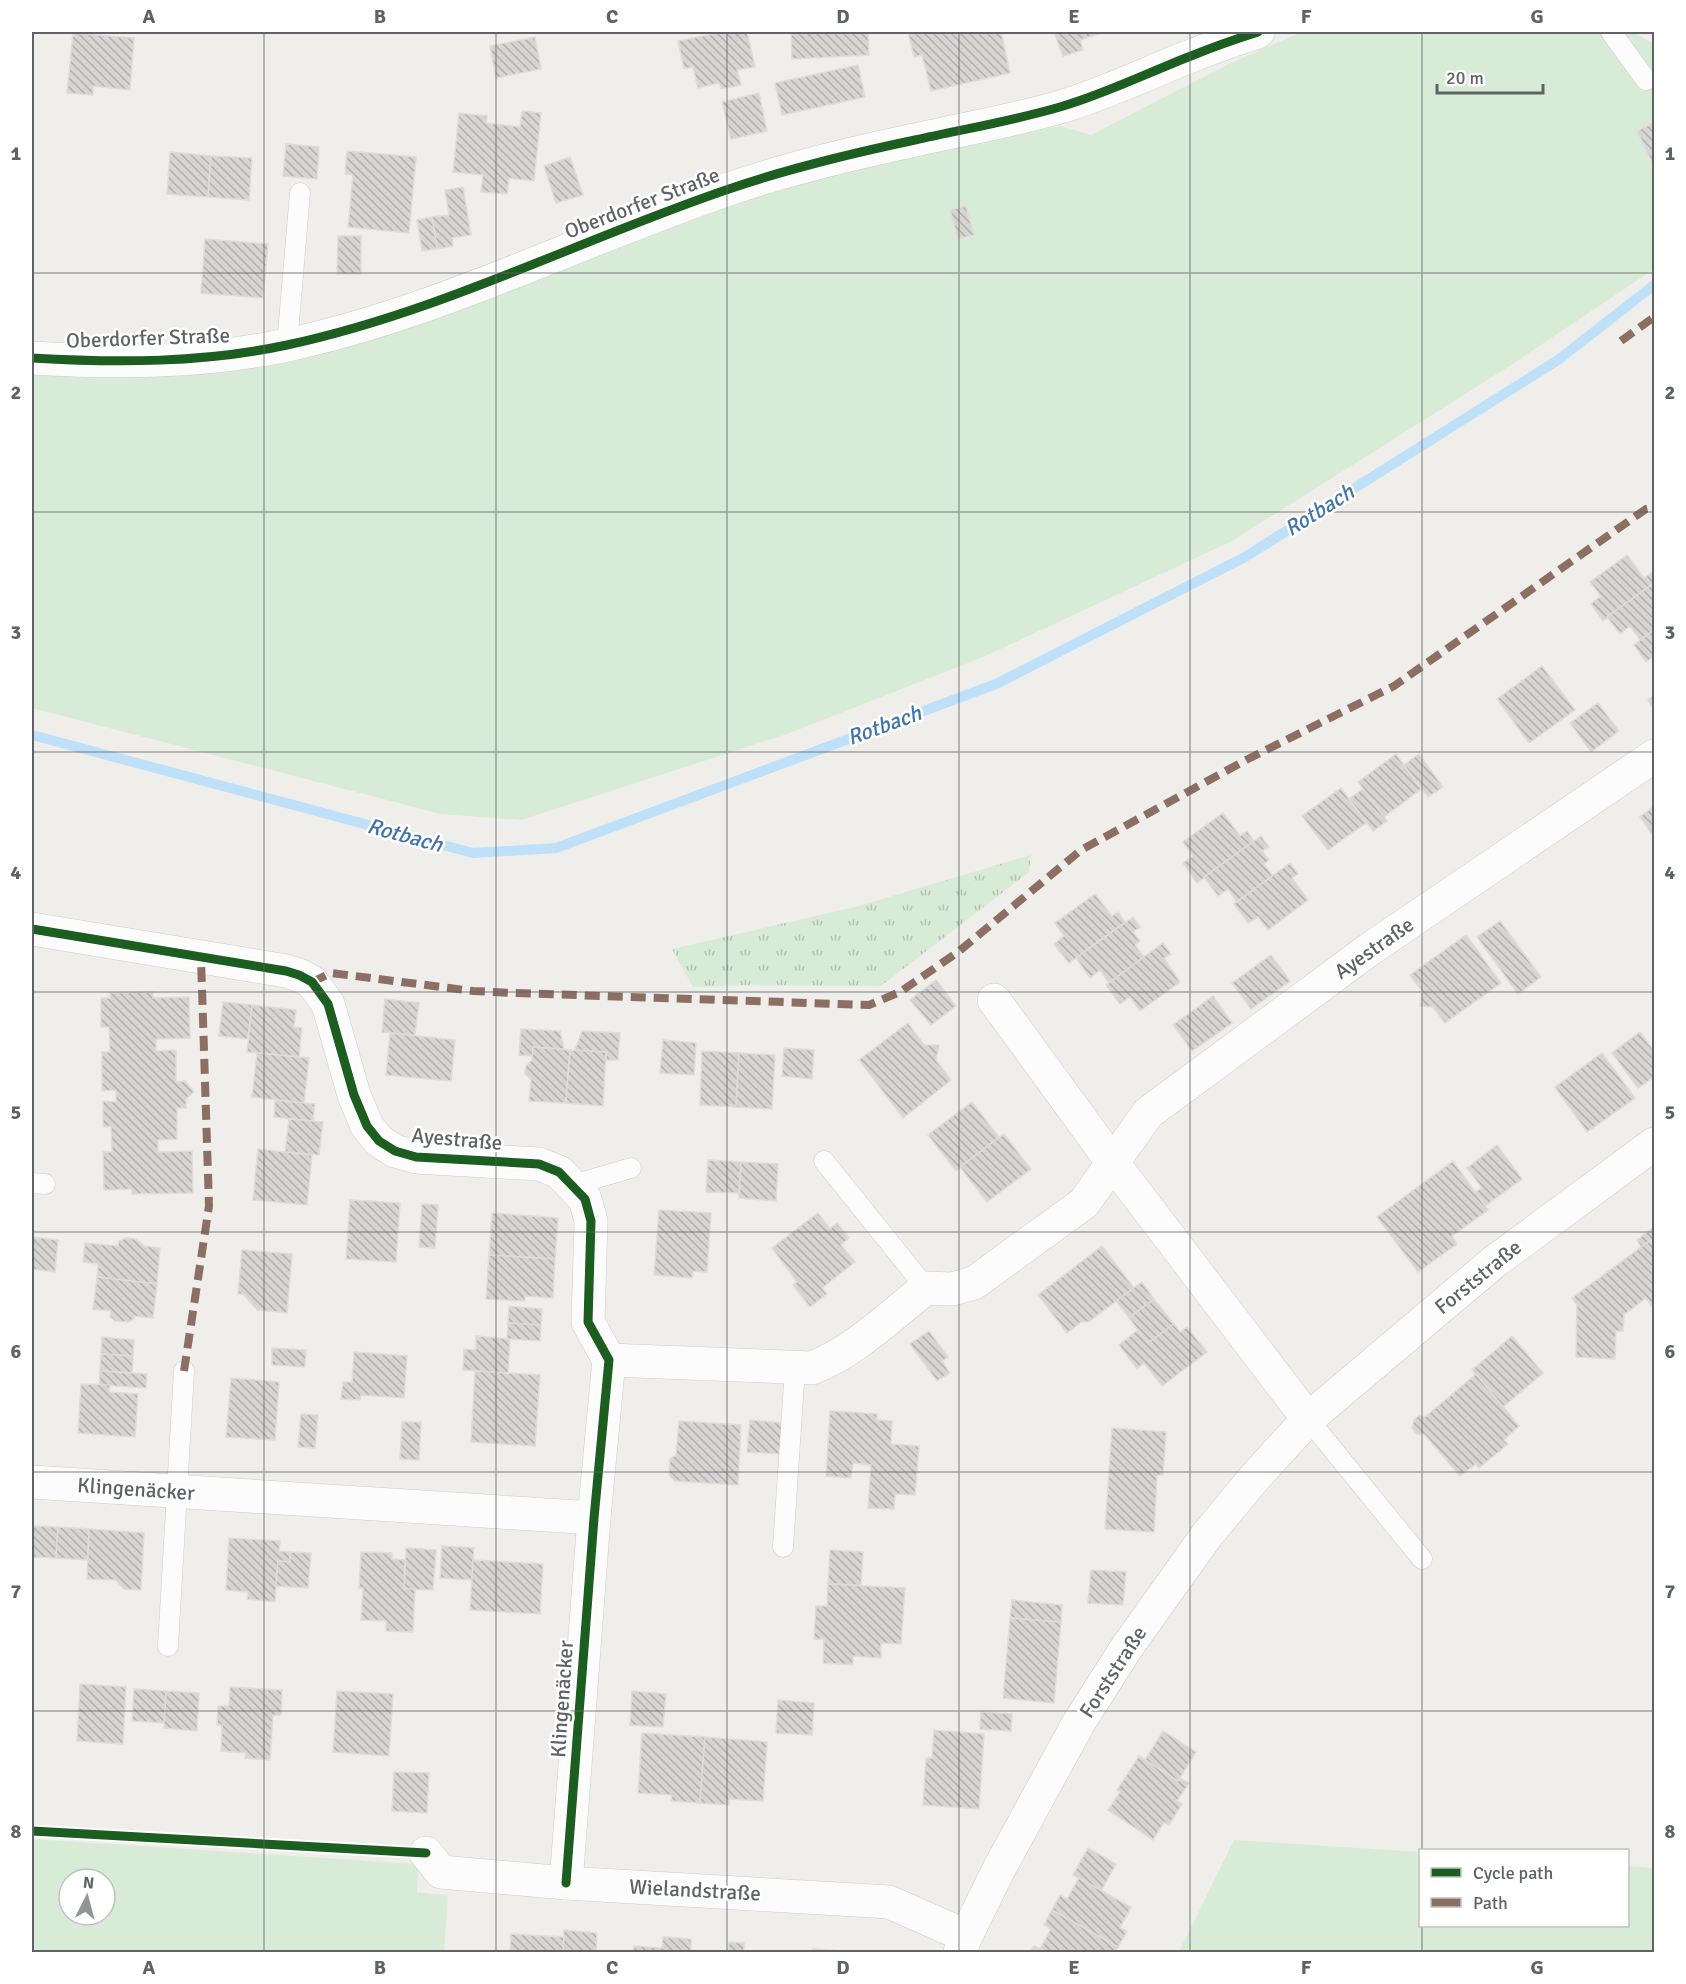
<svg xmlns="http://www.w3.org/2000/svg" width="1686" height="1984" font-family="Signika,sans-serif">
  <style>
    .grass { fill: #d8ebd6; fill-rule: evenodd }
    .park { fill: url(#park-tufts) }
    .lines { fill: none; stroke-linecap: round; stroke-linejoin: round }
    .stream { stroke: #bfe0f9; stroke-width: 10 }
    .building { fill: url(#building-back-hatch); stroke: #deddd9; stroke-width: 1.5 }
    .service-casing { stroke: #cbcccc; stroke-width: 21 }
    .minor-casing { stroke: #cbcccc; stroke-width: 34 }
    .service { stroke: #fdfcfc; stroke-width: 20 }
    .minor { stroke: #fdfcfc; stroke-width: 33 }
    .quiet { stroke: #8d6e63; stroke-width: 8; stroke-dasharray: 15 8; stroke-linecap: butt }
    .cycleway-casing { stroke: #fff; stroke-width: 13 }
    .cycleway { stroke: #1b5e20; stroke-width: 9 }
    .grid { fill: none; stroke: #5f6368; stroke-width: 1.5; stroke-opacity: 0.55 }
    .labels { text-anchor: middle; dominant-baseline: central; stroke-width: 5; stroke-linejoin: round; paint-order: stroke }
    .street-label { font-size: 21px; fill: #5f6368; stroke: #fff }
    .water-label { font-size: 22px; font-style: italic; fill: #4174aa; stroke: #fff }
    .neatline { fill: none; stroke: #5f6368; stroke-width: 2 }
    .grid-label { font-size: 20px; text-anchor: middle; font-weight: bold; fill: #5f6368 }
  </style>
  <defs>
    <pattern id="park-tufts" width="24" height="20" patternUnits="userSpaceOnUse" patternTransform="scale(1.5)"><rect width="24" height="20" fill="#d8ebd6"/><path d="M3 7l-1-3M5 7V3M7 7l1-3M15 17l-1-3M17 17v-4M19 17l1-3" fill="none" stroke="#b2c2b1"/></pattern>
    <pattern id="building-back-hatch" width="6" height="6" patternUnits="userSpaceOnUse" patternTransform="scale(1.5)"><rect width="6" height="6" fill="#d6d5d3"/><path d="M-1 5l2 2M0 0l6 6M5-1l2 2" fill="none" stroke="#b1b0af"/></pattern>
  </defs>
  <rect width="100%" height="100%" fill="#efeeea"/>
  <!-- grass -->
  <g class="grass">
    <polygon points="1302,32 1633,32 1654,44 1654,269 1508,367 1232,541 983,657 787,734 521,820 441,814 32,708 32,372 180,375 812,180 909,155 1061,126 1091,135 1229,64"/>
    <path d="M 32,1839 L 418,1864 L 417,1892 L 448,1896 L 444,1952 L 32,1952 ZM 69,1879 L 105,1879 L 105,1915 L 69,1915 Z"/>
    <polygon points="1234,1840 1420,1852 1420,1926 1628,1926 1628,1866 1654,1868 1654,1952 1179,1952"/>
  </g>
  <!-- park -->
  <polygon class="park" points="1031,855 1029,872 881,986 742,985 693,987 672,949 855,907"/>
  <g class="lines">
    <!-- stream -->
    <polyline class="stream" points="32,735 473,853 556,848 996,684 1245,557 1558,360 1654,285"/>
  </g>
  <!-- building -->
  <g class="building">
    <polygon points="722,32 747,32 755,67 737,70 741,85 721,89 719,83 698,88 693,67 684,69 678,41"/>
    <polygon points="791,32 868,32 869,55 792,59"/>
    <polygon points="908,32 1001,32 1010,73 931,91 922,55 914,57"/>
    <polygon points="1054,32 1104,32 1080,40 1083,50 1063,56"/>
    <polygon points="73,33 134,38 130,90 93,86 93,95 67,93"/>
    <polygon points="535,37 541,69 496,78 490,46"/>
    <polygon points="858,65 865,97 782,115 775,83"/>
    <polygon points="759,93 767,131 731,139 722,102"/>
    <polygon points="522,111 541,113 534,181 509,178 507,194 481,192 483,175 453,172 459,113 487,116 486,123 520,127"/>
    <polygon points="1654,122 1654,166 1637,131"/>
    <polygon points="286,144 319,147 317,179 283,176"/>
    <polygon points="347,151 416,157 409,233 348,227 353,175 345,174"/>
    <polygon points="170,152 211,156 208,197 167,194"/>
    <polygon points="211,156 252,158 249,200 208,197"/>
    <polygon points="570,157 583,195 556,203 544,166"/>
    <polygon points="463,187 471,235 452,238 453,246 437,249 432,217 449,215 445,190"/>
    <polygon points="966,206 974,235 958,239 950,210"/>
    <polygon points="432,217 437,249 422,251 417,220"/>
    <polygon points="338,236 361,236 361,274 337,274"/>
    <polygon points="205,239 268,244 263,298 201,293"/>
    <polygon points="1627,555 1644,578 1651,573 1654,579 1654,583 1603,621 1591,604 1601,596 1590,582"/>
    <polygon points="1654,583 1654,630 1640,640 1630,626 1620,634 1607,617"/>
    <polygon points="1654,630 1654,656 1646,662 1634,645"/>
    <polygon points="1542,666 1575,710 1529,743 1497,699"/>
    <polygon points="1654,695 1654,710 1648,700"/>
    <polygon points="1598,703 1619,731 1591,752 1570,723"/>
    <polygon points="1396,754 1421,789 1384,817 1358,782"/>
    <polygon points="1419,754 1443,787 1428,797 1404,765"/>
    <polygon points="1341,788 1366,823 1328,850 1302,816"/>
    <polygon points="1363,789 1387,821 1373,831 1349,799"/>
    <polygon points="1654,806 1654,837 1640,817"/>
    <polygon points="1223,813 1240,836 1247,831 1254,841 1197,883 1183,863 1193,856 1183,842"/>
    <polygon points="1261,836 1269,847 1262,851 1269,860 1264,864 1273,876 1237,902 1228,889 1218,896 1204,877"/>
    <polygon points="1290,863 1298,874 1292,878 1308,900 1268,930 1258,917 1248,923 1234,904"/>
    <polygon points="1095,894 1112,916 1118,912 1125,922 1069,963 1054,944 1064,936 1055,923"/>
    <polygon points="1133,917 1140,927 1133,932 1140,941 1135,945 1144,957 1109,983 1100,970 1090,978 1076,958"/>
    <polygon points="1500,921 1541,977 1518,994 1477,937"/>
    <polygon points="1466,935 1501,983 1445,1023 1433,1007 1420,1006 1422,991 1410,975"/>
    <polygon points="1163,943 1171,954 1164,958 1180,982 1140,1011 1130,997 1120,1004 1106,985"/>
    <polygon points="1271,955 1290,981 1251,1009 1232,983"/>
    <polygon points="936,980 956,1006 931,1025 910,1000"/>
    <polygon points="153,992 153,998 189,997 190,1038 156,1039 156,1051 176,1050 176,1082 185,1081 194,1092 186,1099 186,1108 177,1108 177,1139 158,1140 158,1152 192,1151 193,1193 132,1194 132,1189 104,1190 103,1152 112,1152 111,1126 103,1127 103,1101 116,1102 116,1090 102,1091 102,1052 110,1052 109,1027 101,1027 101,998 110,998 110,993"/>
    <polygon points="1213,996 1232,1023 1192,1051 1173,1025"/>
    <polygon points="385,999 419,1003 415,1035 382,1032"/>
    <polygon points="223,1002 252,1005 248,1039 219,1036"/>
    <polygon points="252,1005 296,1010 294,1027 302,1028 299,1057 247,1052"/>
    <polygon points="908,1023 924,1045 939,1045 936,1060 951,1080 903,1118 859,1060"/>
    <polygon points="521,1029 560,1031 564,1049 533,1047 533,1056 519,1055"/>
    <polygon points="582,1031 620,1033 618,1060 606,1060 606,1052 575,1050"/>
    <polygon points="1640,1032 1654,1051 1654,1077 1638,1088 1612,1053"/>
    <polygon points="390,1033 455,1040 451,1081 386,1075"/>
    <polygon points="663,1040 696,1043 694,1075 660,1073"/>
    <polygon points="533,1047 570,1050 566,1103 529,1101 531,1079 525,1074 526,1066 532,1060"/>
    <polygon points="784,1048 814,1050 812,1079 782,1076"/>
    <polygon points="570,1050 606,1052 603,1106 566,1103"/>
    <polygon points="702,1051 739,1053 736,1107 700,1105"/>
    <polygon points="257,1053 309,1058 304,1103 252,1097"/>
    <polygon points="739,1053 775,1055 772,1109 736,1107"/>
    <polygon points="1602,1053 1635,1098 1587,1132 1555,1087"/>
    <polygon points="275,1100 315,1104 313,1121 274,1117"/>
    <polygon points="972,1102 999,1137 956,1171 928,1135"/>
    <polygon points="289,1119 323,1122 319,1155 285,1152"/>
    <polygon points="1004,1134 1031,1169 987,1202 960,1167"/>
    <polygon points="1497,1145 1522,1179 1485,1206 1475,1192 1482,1188 1467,1168"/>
    <polygon points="258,1149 312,1155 307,1205 253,1200"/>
    <polygon points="708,1160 741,1162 739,1193 706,1192"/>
    <polygon points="1453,1161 1488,1210 1452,1236 1457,1244 1418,1272 1377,1217"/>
    <polygon points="741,1162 778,1164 776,1201 739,1198"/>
    <polygon points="350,1200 400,1203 396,1262 346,1259"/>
    <polygon points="422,1204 438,1205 435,1248 419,1247"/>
    <polygon points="659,1210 711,1213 707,1272 693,1271 692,1278 654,1275"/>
    <polygon points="492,1213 558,1218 555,1259 489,1255"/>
    <polygon points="818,1213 830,1229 837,1223 849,1238 841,1245 855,1262 822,1288 827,1294 810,1307 793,1285 797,1282 772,1248"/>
    <polygon points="1654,1227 1654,1244 1651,1240 1641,1247 1637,1240"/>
    <polygon points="32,1237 58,1240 55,1272 32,1269"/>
    <polygon points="126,1238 136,1239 144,1246 160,1248 157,1284 97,1277 98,1264 83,1262 85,1243 118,1246 119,1241"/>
    <polygon points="1651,1240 1654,1244 1654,1309 1646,1298 1624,1315 1623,1331 1616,1331 1615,1359 1576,1357 1577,1305 1572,1298"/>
    <polygon points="1102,1246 1134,1288 1088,1322 1081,1322 1067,1333 1038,1295"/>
    <polygon points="242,1250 292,1254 287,1313 257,1310 243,1294 238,1294"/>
    <polygon points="489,1255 555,1259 553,1298 525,1296 525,1301 486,1299"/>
    <polygon points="97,1277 157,1284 153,1318 134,1316 134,1319 129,1322 115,1321 110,1317 111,1311 93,1309"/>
    <polygon points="1142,1282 1154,1299 1129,1318 1116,1301"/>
    <polygon points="1154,1299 1174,1324 1148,1343 1129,1318"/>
    <polygon points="509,1306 542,1309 541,1325 508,1323"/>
    <polygon points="508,1323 541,1325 540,1341 507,1339"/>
    <polygon points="1174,1324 1180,1332 1187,1327 1207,1352 1162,1386 1144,1363 1137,1369 1119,1345 1138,1330 1148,1343"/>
    <polygon points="929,1331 948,1357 942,1361 950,1373 937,1381 910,1344"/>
    <polygon points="476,1336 510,1339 508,1373 463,1370 464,1349 476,1350"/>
    <polygon points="1512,1336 1543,1373 1503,1407 1472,1370"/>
    <polygon points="102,1337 134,1340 133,1356 101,1354"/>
    <polygon points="272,1348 306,1350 305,1367 272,1365"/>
    <polygon points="354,1352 407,1356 404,1398 361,1395 360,1400 341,1399 343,1382 352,1382"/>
    <polygon points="101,1354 133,1356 132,1373 100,1371"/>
    <polygon points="100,1371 147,1374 146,1388 99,1385"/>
    <polygon points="475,1371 540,1375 535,1446 471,1442"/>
    <polygon points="1476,1374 1519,1426 1504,1440 1508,1444 1479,1468 1476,1464 1460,1476 1424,1434 1417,1434 1412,1428 1414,1420 1419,1415 1425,1417"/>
    <polygon points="231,1378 279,1382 275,1440 226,1437"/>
    <polygon points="81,1384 110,1385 109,1392 138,1394 135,1437 78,1433"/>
    <polygon points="830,1411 877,1414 877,1420 892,1421 891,1444 919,1446 915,1495 895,1494 894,1509 868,1508 871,1465 853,1463 851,1478 826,1476"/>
    <polygon points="301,1414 318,1415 315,1448 298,1447"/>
    <polygon points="750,1420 782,1423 780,1454 747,1452"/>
    <polygon points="679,1421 741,1425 738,1485 675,1481 669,1475 670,1459 676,1455"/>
    <polygon points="402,1422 421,1422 419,1460 400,1459"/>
    <polygon points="1112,1428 1166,1432 1163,1475 1157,1475 1154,1532 1105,1529"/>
    <polygon points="32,1526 58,1527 56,1558 32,1557"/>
    <polygon points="58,1527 89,1529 88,1560 56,1558"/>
    <polygon points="89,1529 144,1533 141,1590 124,1589 116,1580 87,1579"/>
    <polygon points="229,1538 280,1541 279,1551 290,1552 290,1562 278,1561 275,1602 247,1599 248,1592 226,1590"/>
    <polygon points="442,1546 474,1548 472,1580 440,1578"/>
    <polygon points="406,1548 436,1550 433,1590 404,1589"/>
    <polygon points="830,1550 863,1552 861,1585 828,1584"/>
    <polygon points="290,1552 311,1553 308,1588 276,1586 278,1561 290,1562"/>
    <polygon points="361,1552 392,1553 392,1559 405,1560 404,1589 415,1589 413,1632 386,1631 386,1621 361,1620 363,1588 359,1588"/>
    <polygon points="473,1560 543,1564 540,1614 470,1610"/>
    <polygon points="1091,1570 1126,1572 1123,1605 1088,1603"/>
    <polygon points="828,1584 905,1588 901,1644 881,1643 881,1658 853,1656 853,1665 823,1663 824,1639 814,1639 816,1606 827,1606"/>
    <polygon points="1012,1600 1062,1605 1061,1622 1010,1618"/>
    <polygon points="1010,1618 1061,1622 1054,1703 1003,1698"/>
    <polygon points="80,1684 126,1687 123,1744 77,1741"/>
    <polygon points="230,1687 282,1690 281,1715 273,1715 270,1760 245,1758 246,1753 221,1751 222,1725 217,1725 218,1706 229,1706"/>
    <polygon points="134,1689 166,1691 164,1723 132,1721"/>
    <polygon points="166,1691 199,1693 197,1731 164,1728"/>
    <polygon points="337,1691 393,1694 389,1756 333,1752"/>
    <polygon points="632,1691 666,1694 663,1727 630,1725"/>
    <polygon points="778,1700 814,1703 812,1735 776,1733"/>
    <polygon points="981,1712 1012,1714 1011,1731 980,1729"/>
    <polygon points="934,1730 984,1734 979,1809 923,1805 926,1758 932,1758"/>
    <polygon points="1163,1731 1196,1752 1178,1781 1145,1760"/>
    <polygon points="642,1733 705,1737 700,1803 671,1801 672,1795 638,1793"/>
    <polygon points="705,1737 767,1742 763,1801 729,1799 729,1805 700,1803"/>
    <polygon points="1139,1756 1178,1781 1180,1778 1189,1783 1177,1801 1182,1804 1169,1825 1164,1822 1153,1840 1108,1810 1120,1792 1117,1790"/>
    <polygon points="394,1772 429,1773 427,1813 392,1811"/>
    <polygon points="1088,1848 1116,1864 1101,1891 1073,1875"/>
    <polygon points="1079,1878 1131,1907 1120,1928 1127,1931 1118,1947 1052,1910 1060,1895 1067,1899"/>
    <polygon points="1052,1910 1118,1947 1115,1952 1047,1952 1040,1949 1051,1929 1044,1925"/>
    <polygon points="564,1930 597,1933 596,1952 563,1952"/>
    <polygon points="511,1934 564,1937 563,1952 510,1952"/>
    <polygon points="663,1937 691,1939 691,1950 707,1952 633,1952 634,1946 662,1948"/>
    <polygon points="729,1942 744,1943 744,1952 728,1952"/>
    <polygon points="1034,1946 1040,1949 1047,1952 1030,1952"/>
    <polygon points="813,1949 859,1952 813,1952"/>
  </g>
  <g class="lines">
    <defs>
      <g id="service">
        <polyline points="1611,32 1646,80"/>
        <polyline points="287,345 300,193"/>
        <polyline points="824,1161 926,1288"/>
        <polyline points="32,1183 45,1184"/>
        <polyline points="573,1185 631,1168"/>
        <polyline points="1308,1419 1422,1559"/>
        <polyline points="783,1547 795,1368"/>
        <polyline points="168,1646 184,1371"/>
      </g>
      <g id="minor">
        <path d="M 32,358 C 117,363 203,363 287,345 C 441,312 581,239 729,189 C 790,168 853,153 915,140 C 964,129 1012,121 1060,107 C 1105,94 1147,73 1191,56 C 1213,47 1236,39 1258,32"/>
        <polyline points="32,929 286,971 299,975 312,982 328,1004 354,1095 367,1126 379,1141 395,1151 416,1157 539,1164 559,1172 585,1199 591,1221 588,1322 609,1360 594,1518 566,1883"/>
        <polyline points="994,1000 1113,1163 1308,1419"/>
        <path d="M 609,1360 L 812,1368 C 854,1352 890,1316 926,1288 L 952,1289 L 974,1283 L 1084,1203 L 1148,1113 L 1370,949 L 1654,756"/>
        <polyline points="32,1482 594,1518"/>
        <polyline points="426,1853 441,1872 566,1883 889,1902 966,1936"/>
        <polyline points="960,1952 966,1936 999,1869 1078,1724 1127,1647 1207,1535 1256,1476 1308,1419 1494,1262 1654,1144"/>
      </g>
    </defs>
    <!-- service casing -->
    <use href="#service" class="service-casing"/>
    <!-- minor casing -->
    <use href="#minor" class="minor-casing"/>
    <!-- service -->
    <use href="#service" class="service"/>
    <!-- minor -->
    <use href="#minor" class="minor"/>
    <!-- quiet -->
    <g class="quiet">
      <polyline points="1621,341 1654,317"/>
      <polyline points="312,982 331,973 473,991 514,993 869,1005 900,992 958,952 1081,850 1246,760 1394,686 1646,509 1654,507"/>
      <polyline points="184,1371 209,1206 201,958"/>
    </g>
    <defs>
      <g id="cycleway">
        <path d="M 32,358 C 117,363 203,363 287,345 C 441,312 581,239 729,189 C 790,168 853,153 915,140 C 964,129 1012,121 1060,107 C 1105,94 1147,73 1191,56 C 1213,47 1236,39 1258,32"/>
        <polyline points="32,929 286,971 299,975 312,982 328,1004 354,1095 367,1126 379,1141 395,1151 416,1157 539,1164 559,1172 585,1199 591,1221 588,1322 609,1360 594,1518 566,1883"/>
        <polyline points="32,1831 426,1853"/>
      </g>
    </defs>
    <!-- cycleway casing -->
    <use href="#cycleway" class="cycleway-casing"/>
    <!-- cycleway -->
    <use href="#cycleway" class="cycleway"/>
  </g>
  <!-- grid -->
  <path class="grid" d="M 264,32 L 264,1952M 496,32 L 496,1952M 727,32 L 727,1952M 959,32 L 959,1952M 1190,32 L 1190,1952M 1422,32 L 1422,1850M 32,273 L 1654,273M 32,512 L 1654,512M 32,752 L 1654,752M 32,992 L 1654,992M 32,1232 L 1654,1232M 32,1472 L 1654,1472M 32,1711 L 1654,1711M 1422,1926 L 1422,1952"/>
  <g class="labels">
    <!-- street labels -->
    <g class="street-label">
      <text transform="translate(642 203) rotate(-21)">Oberdorfer Straße</text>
      <text transform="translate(148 338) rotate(-2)">Oberdorfer Straße</text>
      <text transform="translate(1374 948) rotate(-35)">Ayestraße</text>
      <text transform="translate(457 1139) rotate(5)">Ayestraße</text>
      <text transform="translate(1478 1277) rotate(-39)">Forststraße</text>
      <text transform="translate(136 1489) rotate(4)">Klingenäcker</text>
      <text transform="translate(1113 1672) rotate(-57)">Forststraße</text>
      <text transform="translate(562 1699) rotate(-86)">Klingenäcker</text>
      <text transform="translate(695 1890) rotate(3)">Wielandstraße</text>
    </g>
    <!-- water labels -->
    <g class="water-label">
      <text transform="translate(1319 510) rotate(-32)">Rotbach</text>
      <text transform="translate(884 725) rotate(-20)">Rotbach</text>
      <text transform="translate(405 835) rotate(15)">Rotbach</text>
    </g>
  </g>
  <!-- border -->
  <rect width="1686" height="1984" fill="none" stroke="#ffffff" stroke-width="66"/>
  <!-- legend -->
  <rect x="1419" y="1849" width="210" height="78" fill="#ffffff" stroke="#bfc1c3" stroke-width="1.5"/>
  <rect x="1431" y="1868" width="30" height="9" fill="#1b5e20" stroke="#bfc1c3" stroke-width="1.5"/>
  <text x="1473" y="1879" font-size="18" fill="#5f6368">Cycle path</text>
  <rect x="1431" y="1898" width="30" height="9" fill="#8d6e63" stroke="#bfc1c3" stroke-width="1.5"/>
  <text x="1473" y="1909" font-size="18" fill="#5f6368">Path</text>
  <!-- north arrow -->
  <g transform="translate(87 1897) rotate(6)"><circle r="28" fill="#ffffff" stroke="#bfc1c3" stroke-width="1.5"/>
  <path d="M0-4.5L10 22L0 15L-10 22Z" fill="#919496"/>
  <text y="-9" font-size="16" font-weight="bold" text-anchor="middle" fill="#5f6368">N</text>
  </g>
  <!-- scale -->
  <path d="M1437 84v9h106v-9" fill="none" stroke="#5f6368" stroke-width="3"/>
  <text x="1446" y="84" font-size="18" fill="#5f6368" stroke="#ffffff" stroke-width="4.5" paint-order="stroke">20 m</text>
  <rect x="33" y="33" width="1620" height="1918" class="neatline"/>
  <g class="grid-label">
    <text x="149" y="23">A</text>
    <text x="380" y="23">B</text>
    <text x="612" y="23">C</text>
    <text x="843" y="23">D</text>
    <text x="1074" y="23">E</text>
    <text x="1306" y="23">F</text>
    <text x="1537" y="23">G</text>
    <text x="16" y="160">1</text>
    <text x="1670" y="160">1</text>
    <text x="16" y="399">2</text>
    <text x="1670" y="399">2</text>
    <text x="16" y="639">3</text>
    <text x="1670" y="639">3</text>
    <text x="16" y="879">4</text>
    <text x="1670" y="879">4</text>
    <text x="16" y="1119">5</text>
    <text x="1670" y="1119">5</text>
    <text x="16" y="1358">6</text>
    <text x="1670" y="1358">6</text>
    <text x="16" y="1598">7</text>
    <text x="1670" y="1598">7</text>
    <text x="16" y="1838">8</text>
    <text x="1670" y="1838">8</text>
    <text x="149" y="1974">A</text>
    <text x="380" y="1974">B</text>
    <text x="612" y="1974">C</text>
    <text x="843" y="1974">D</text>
    <text x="1074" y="1974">E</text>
    <text x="1306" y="1974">F</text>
    <text x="1537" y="1974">G</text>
  </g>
</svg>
